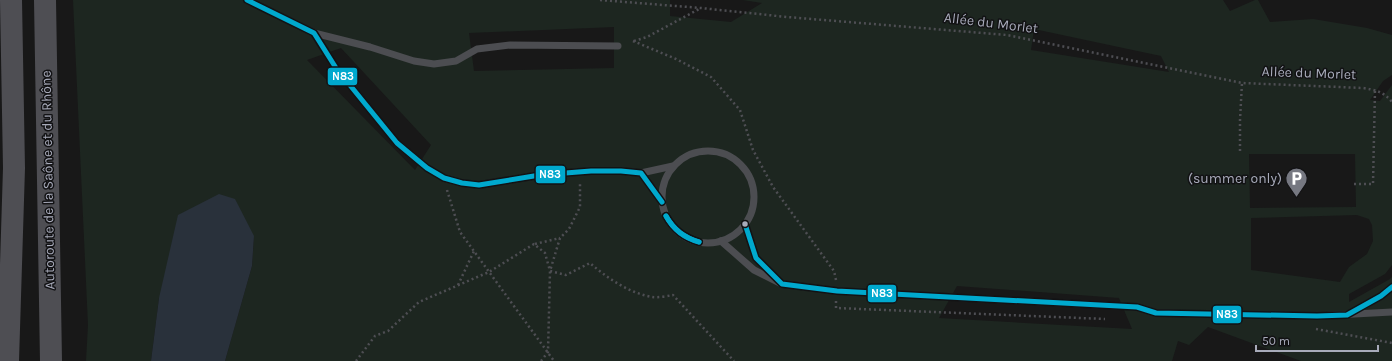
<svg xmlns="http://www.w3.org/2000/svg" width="1392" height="361" font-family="Karla,sans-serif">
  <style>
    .green { fill: #1d2620; fill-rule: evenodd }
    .water { fill: #29313b }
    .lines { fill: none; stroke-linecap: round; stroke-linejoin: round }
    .path { stroke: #4e4e53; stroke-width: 2.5; stroke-dasharray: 2 3; stroke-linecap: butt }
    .service { stroke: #4c4d51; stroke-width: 7 }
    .motorway { stroke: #4e4e53; stroke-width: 22 }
    .bus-1-casing { stroke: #121214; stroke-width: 8 }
    .bus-1 { stroke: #00a9ce; stroke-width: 5 }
    .bus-dot { fill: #a8abba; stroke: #121214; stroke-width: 1.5 }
    .labels { text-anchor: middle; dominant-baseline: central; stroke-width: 3; stroke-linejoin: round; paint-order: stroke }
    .street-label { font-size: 14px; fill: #a8abba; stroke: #121214 }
    .poi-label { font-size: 14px; fill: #a8abba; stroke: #121214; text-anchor: end }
    .line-badge { stroke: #121214; stroke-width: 1.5 }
    .badge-label { font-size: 11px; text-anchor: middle; font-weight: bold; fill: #fff }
  </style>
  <rect width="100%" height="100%" fill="#181818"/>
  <!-- green -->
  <path class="green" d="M 73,0 L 670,0 L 670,16 L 731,22 L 762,3 L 743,0 L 1223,0 L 1230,11 L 1255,0 L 1258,0 L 1270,22 L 1313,19 L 1367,28 L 1392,35 L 1392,75 L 1383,81 L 1370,100 L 1380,101 L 1392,85 L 1392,265 L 1385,274 L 1349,294 L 1349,302 L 1390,279 L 1392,277 L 1392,361 L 1301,361 L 1208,327 L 1189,345 L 1178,341 L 1172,361 L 225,361 L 252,266 L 254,236 L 159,298 L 151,361 L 86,361 L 88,325 ZM 614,27 L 614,68 L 474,71 L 469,33 ZM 1034,29 L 1161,56 L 1169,72 L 1031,50 ZM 341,48 L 431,145 L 415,170 L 307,60 ZM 1249,154 L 1355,154 L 1356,207 L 1250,208 ZM 1357,215 L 1369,219 L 1372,225 L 1373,241 L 1367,254 L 1349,267 L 1340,282 L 1251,270 L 1251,218 ZM 957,286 L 1119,298 L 1132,329 L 939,318 Z"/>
  <!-- water -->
  <polygon class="water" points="219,194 235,199 254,236 252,266 225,361 151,361 159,298 178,215"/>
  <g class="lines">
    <!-- path -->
    <g class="path">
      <path d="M 600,0 L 701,8 L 787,17 L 1007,35 L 1242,83 L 1363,88 C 1376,90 1384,92 1392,102"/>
      <polyline points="633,41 676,59 711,77 740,110 753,150 773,187 834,271 836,280"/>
      <polyline points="634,41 647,37 701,8"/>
      <polyline points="1240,151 1240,120 1242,83"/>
      <polyline points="1354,184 1373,184 1375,90"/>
      <polyline points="447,190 460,232 554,361"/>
      <polyline points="535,244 560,238"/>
      <polyline points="458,285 474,251"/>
      <polyline points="836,301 836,308 1105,319"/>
      <polyline points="1316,329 1392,343"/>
      <path d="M 356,361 L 375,336 L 388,331 L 419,302 L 489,272 L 534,244 L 545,253 L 550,271 L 566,275 L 590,263 C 607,278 629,293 652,297 C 658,298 667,296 673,295 L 734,361"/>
      <polyline points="541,361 548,352 550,271 560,238 569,229 580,207 580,182"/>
    </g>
    <!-- service -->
    <g class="service">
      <polyline points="247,0 314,33 336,68 397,143 427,168 444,178 462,183 479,185 540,175 591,171 621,171 641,173 673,166"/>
      <polyline points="314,33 370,47 414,61 434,64 456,61 477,49 510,45 618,46"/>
      <circle cx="708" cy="197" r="46"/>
      <polyline points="641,173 662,202"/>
      <polyline points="745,224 756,258 777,279"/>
      <polyline points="721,241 754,270 782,284 837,291 1137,307 1156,313 1317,316 1392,312"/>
      <polyline points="1350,314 1381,296 1392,287"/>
    </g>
    <!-- motorway -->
    <g class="motorway">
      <polyline points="45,0 51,361"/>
      <polyline points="8,361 14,168 11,0"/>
    </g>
    <defs>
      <g id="bus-1">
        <polyline points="247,0 314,33 336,68 397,143 427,168 444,178 462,183 479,185 540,175 591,171 621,171 641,173 662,202"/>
        <path d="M 666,216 C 674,230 684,237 699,242"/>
        <path d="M 666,216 C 673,229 684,238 699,242"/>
        <polyline points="745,224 756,258 782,284 837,291 1137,307 1156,313 1317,316 1347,315 1381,296 1392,287"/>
      </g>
    </defs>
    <!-- bus-1 casing -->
    <use href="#bus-1" class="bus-1-casing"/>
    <!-- bus-1 -->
    <use href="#bus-1" class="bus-1"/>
  </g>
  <!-- icons -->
  <defs>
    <symbol id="parking-pin" viewBox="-11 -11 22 30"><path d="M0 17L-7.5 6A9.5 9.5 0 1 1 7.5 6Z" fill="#767881" stroke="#121214"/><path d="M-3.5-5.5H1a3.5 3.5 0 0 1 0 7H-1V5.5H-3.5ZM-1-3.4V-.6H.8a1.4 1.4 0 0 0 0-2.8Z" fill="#fff"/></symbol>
  </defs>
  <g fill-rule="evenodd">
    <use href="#parking-pin" x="1284" y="166" width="25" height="34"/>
  </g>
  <!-- markers -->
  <circle class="bus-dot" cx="745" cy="224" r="3.5"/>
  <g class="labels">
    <!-- street labels -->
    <g class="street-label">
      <text transform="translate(991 23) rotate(7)">Allée du Morlet</text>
      <text transform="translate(1309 73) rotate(2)">Allée du Morlet</text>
      <text transform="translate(48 180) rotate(-91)">Autoroute de la Saône et du Rhône</text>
    </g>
    <!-- poi labels -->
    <g class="poi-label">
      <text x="1282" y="178">(summer only)</text>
    </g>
  </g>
  <g class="line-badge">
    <rect x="327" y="67" width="31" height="19" rx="4" fill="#00a9ce"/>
    <rect x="535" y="165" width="31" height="19" rx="4" fill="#00a9ce"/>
    <rect x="867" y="284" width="30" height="19" rx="4" fill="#00a9ce"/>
    <rect x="1212" y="305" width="30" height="19" rx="4" fill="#00a9ce"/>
  </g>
  <g class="badge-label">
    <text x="343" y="80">N83</text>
    <text x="550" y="178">N83</text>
    <text x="882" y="297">N83</text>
    <text x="1227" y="318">N83</text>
  </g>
  <!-- scale -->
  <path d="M1256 345v6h122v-6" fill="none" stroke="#a8abba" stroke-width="2"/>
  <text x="1262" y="345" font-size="12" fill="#a8abba" stroke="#121214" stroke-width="3" paint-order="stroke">50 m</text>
</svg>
